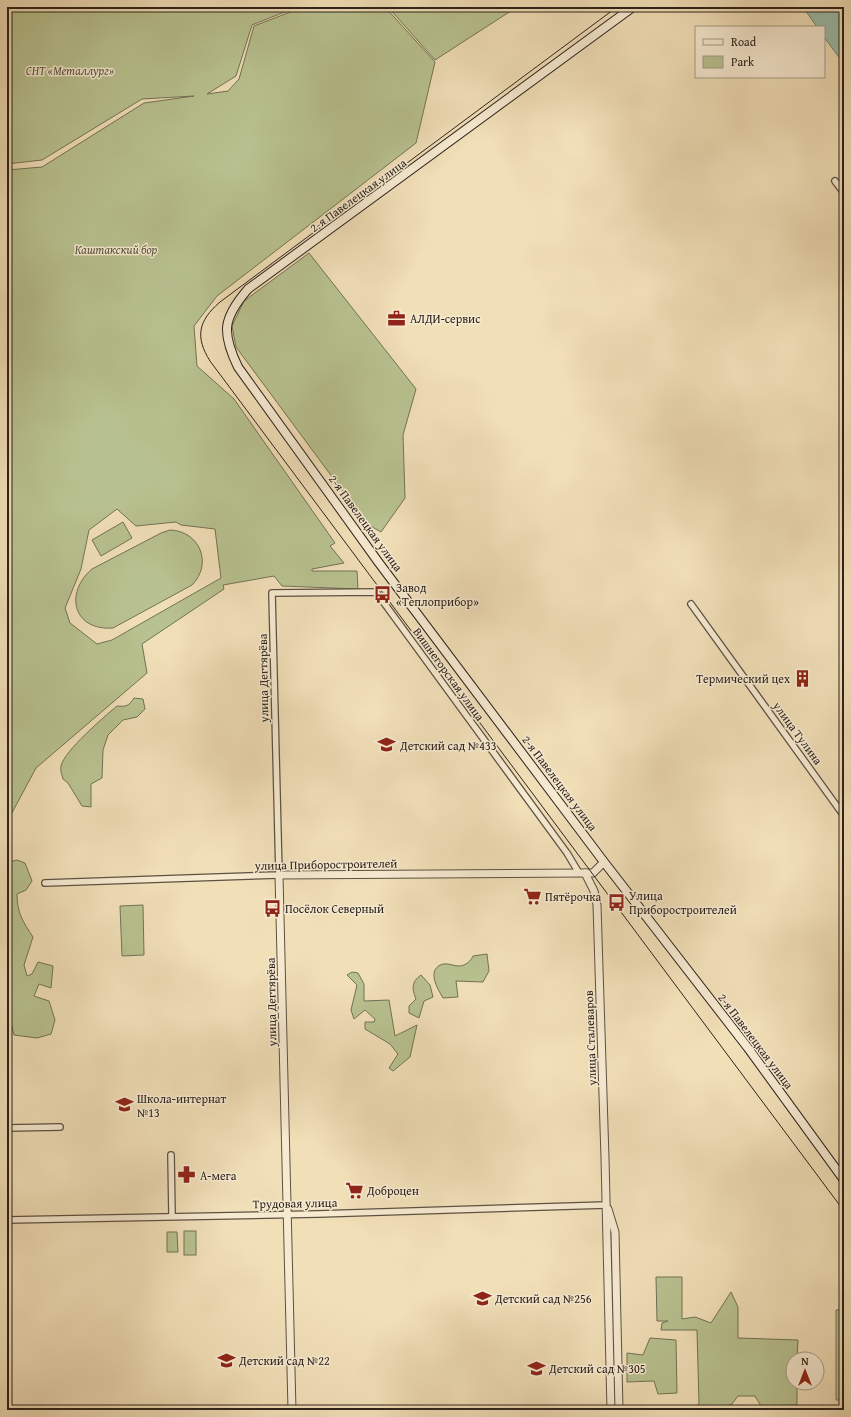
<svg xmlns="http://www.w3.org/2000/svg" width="851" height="1417" font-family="'Gentium Book Plus',serif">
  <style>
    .green { fill: #b8c290; stroke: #727256; fill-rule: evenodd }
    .water { fill: #9bbdaa; stroke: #6f7f71 }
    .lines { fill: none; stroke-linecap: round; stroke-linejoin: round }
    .minor-casing { stroke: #5d5142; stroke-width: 8 }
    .tertiary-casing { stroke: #5d5142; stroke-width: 9 }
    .secondary-casing { stroke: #2c221b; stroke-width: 10 }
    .minor { stroke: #f6ead1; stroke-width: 5.5 }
    .tertiary { stroke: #f6ead1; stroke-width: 7 }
    .secondary { stroke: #f6ead1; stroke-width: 8 }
    .tram { stroke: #2c221b; stroke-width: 1 }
    .labels { text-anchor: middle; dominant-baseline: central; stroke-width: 3; stroke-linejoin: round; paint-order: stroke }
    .park-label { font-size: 12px; font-style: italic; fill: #56523e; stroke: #f6ead1 }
    .street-label { font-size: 12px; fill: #2c221b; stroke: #f6ead1 }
    .poi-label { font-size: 12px; fill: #2c221b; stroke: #f6ead1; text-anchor: start }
  </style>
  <rect width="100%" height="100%" fill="#f1dfb8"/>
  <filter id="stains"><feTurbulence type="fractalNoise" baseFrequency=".005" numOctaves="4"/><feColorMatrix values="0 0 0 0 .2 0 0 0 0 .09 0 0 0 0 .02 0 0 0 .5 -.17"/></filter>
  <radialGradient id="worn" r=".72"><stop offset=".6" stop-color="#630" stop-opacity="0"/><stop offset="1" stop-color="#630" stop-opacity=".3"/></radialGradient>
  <!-- green -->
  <g class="green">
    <path d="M 7,7 L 297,7 L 252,25 L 236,76 L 207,94 L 228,91 L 239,79 L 254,26 L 303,7 L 385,7 L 435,62 L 416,143 L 217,296 L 194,326 L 197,366 L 234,399 L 335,543 L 330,546 L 344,563 L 312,569 L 312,571 L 357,571 L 358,589 L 282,586 L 274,576 L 223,585 L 224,589 L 142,644 L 147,673 L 36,768 L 7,822 L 7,170 L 42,167 L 144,103 L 194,96 L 142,99 L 42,160 L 7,164 ZM 117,509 L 136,526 L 176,522 L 181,525 L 215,529 L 221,578 L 112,640 L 97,644 L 70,623 L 65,608 L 81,569 L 89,530 Z"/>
    <polygon points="388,7 517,7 435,60"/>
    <polygon points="309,253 416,389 403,435 405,498 381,532 367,524 236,347 232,326 244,301"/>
    <polygon points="123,522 132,538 101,556 92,540"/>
    <path d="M 170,530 C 200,531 213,564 192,585 L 113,628 C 73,631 64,593 92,569 L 161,533 Z"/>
    <path d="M 134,698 L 143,699 L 145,709 L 137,717 L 123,720 L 108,735 L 103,750 L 102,778 L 91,784 L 91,807 L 82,806 L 68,783 L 63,779 C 62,775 60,770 61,766 C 64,751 104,717 117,706 C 126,707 129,706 134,698 Z"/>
    <path d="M 17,860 L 25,863 L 32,881 L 26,890 L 17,894 C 17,913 23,922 33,937 L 24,965 L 27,976 L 32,974 L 38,962 L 53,966 L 51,988 L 39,984 L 34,996 L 49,1001 L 55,1020 L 51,1034 L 37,1038 L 14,1035 L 8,1011 L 10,1003 L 10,988 L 7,987 L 7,868 L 9,862 Z"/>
    <polygon points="143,905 144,955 122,956 120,906"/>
    <path d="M 487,954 L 489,971 L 483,982 L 456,981 L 458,997 L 443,998 C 437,988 426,969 443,964 C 448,963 454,966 459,966 C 465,966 471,961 473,956 Z"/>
    <polygon points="352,972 358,973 364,984 364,1001 389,1000 395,1036 417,1025 410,1057 393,1071 389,1068 398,1054 390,1044 365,1029 365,1022 374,1022 375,1019 365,1010 354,1019 351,1010 357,985 347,975"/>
    <path d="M 421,975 L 430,985 L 433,997 L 424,1001 L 419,1018 L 409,1013 L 409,1006 L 416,999 C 412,989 411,982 421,975 Z"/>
    <rect x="184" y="1231" width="12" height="24"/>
    <polygon points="167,1232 177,1232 178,1252 167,1252"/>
    <polygon points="656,1277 682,1277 682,1319 695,1317 711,1323 731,1292 738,1307 738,1338 798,1340 797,1359 793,1359 793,1383 797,1383 797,1405 761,1406 755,1396 738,1396 732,1404 721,1408 720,1410 695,1410 699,1403 697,1330 661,1330 662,1323 668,1321 657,1321"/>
    <polygon points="844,1309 844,1400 836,1400 836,1310"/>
    <polygon points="650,1338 676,1340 677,1393 658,1394 654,1381 627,1382 627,1353 643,1355"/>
  </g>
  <!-- water -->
  <polygon class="water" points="803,7 844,7 844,64 824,37 824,27 817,27"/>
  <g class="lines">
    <defs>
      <g id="minor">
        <polyline points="835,181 844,193"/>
        <polyline points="691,604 844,816"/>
        <polyline points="45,883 279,875 272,593 376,592 567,853 579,873"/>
        <polyline points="7,1128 60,1127"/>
        <polyline points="171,1155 172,1216"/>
        <polyline points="7,1220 318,1214 606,1205"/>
      </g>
      <g id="tertiary">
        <polyline points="585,873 594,891 597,905 605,1158 611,1410"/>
        <polyline points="608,1209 615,1232 619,1410"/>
        <polyline points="292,1410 279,875 585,873 593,873 604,862"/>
      </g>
      <path id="secondary" d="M 633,7 L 248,289 C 223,318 221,332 238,367 L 379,563 L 604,862 L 748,1048 L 844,1180"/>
    </defs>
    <!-- minor casing -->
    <use href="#minor" class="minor-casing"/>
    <!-- tertiary casing -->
    <use href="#tertiary" class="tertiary-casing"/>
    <!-- secondary casing -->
    <use href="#secondary" class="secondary-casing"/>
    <!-- minor -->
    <use href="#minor" class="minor"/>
    <!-- tertiary -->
    <use href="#tertiary" class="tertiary"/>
    <!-- secondary -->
    <use href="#secondary" class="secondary"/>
    <!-- tram -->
    <path class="tram" d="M 617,7 L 220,302 C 198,321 195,337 210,361 L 844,1211"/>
  </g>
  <!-- icons -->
  <defs>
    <symbol id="office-bare" viewBox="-9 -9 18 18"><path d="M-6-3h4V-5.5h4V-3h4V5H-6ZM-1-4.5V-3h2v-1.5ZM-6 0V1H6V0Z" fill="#8f2418" stroke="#f6ead1" stroke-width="2.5" paint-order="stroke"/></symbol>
    <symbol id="bus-bare" viewBox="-9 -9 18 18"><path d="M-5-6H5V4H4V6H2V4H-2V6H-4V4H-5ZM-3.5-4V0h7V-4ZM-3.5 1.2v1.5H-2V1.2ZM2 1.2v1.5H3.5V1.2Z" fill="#8f2418" stroke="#f6ead1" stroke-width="2.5" paint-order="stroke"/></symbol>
    <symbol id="building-bare" viewBox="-9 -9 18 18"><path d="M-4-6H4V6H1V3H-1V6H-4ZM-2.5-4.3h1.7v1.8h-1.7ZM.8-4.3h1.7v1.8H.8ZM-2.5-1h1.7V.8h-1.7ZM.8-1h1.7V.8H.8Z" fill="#8f2418" stroke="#f6ead1" stroke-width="2.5" paint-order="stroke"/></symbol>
    <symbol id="school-bare" viewBox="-9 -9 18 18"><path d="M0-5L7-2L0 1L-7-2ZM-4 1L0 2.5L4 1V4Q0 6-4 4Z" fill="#8f2418" stroke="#f6ead1" stroke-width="2.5" paint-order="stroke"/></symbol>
    <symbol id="supermarket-bare" viewBox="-9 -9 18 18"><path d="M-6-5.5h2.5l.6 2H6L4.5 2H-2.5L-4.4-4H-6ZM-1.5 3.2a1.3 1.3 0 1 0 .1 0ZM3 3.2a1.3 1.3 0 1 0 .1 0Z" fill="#8f2418" stroke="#f6ead1" stroke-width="2.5" paint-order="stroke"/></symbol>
    <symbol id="pharmacy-bare" viewBox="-9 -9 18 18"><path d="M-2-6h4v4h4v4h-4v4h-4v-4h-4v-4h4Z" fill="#8f2418" stroke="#f6ead1" stroke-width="2.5" paint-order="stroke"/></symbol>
  </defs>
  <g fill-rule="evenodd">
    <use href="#office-bare" x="384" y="306" width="25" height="25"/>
    <use href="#bus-bare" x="370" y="582" width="25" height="25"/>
    <use href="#building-bare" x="790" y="666" width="25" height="25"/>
    <use href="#school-bare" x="374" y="732" width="25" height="25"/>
    <use href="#supermarket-bare" x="520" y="884" width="25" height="25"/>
    <use href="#bus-bare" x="604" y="890" width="25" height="25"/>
    <use href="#bus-bare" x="260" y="896" width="25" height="25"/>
    <use href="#school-bare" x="112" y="1092" width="25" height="25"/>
    <use href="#pharmacy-bare" x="174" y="1162" width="25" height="25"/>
    <use href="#supermarket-bare" x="342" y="1178" width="25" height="25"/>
    <use href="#school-bare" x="470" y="1286" width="25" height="25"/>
    <use href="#school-bare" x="214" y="1348" width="25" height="25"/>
    <use href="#school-bare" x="524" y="1356" width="25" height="25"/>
  </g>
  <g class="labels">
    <!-- park labels -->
    <g class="park-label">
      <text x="70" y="70">СНТ «Металлург»</text>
      <text x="116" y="249">Каштакский бор</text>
    </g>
    <!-- street labels -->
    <g class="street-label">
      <text transform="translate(358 195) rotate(-36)">2-я Павелецкая улица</text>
      <text transform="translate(366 523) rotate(54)">2-я Павелецкая улица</text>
      <text transform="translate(449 674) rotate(54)">Вишнегорская улица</text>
      <text transform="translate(263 678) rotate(-91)">улица Дегтярёва</text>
      <text transform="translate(798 733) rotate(54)">улица Тулина</text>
      <text transform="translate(560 783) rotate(53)">2-я Павелецкая улица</text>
      <text transform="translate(326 864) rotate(-1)">улица Приборостроителей</text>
      <text transform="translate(271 1002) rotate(-91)">улица Дегтярёва</text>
      <text transform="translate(590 1038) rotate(-92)">улица Сталеваров</text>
      <text transform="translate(756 1041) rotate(53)">2-я Павелецкая улица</text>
      <text transform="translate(295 1203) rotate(-1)">Трудовая улица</text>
    </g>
    <!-- poi labels -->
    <g class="poi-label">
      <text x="410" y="318">АЛДИ-сервис</text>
      <text x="396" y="587">Завод<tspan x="396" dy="14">«Теплоприбор»</tspan></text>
      <text x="790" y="678" text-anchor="end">Термический цех</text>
      <text x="400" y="745">Детский сад №433</text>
      <text x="629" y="895">Улица<tspan x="629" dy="14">Приборостроителей</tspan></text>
      <text x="545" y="896">Пятёрочка</text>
      <text x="285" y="908">Посёлок Северный</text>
      <text x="137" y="1098">Школа-интернат<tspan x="137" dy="14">№13</tspan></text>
      <text x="200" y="1175">А-мега</text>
      <text x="367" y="1190">Доброцен</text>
      <text x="495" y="1298">Детский сад №256</text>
      <text x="239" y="1360">Детский сад №22</text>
      <text x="549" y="1368">Детский сад №305</text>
    </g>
  </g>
  <!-- margin -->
  <rect width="851" height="1417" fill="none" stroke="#f1dfb8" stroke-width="24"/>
  <rect x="8" y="8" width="835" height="1401" fill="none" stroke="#2c221b" stroke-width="2"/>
  <rect x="12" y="12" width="827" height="1393" fill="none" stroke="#2c221b"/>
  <!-- legend -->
  <rect x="695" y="26" width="130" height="52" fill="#f6ead1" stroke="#a59a88"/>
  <rect x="703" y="39" width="20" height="6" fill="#f6ead1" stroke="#a59a88"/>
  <text x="731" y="46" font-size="12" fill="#2c221b">Road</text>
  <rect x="703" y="56" width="20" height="12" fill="#b8c290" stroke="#a59a88"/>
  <text x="731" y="66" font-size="12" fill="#2c221b">Park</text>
  <!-- north arrow -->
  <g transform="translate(805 1371)"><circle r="19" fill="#f6ead1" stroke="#a59a88"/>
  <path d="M0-3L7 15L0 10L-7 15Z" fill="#8f2418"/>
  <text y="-6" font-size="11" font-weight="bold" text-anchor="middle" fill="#2c221b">N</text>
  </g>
  <rect width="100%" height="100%" filter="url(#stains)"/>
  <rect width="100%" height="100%" fill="url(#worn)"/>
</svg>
